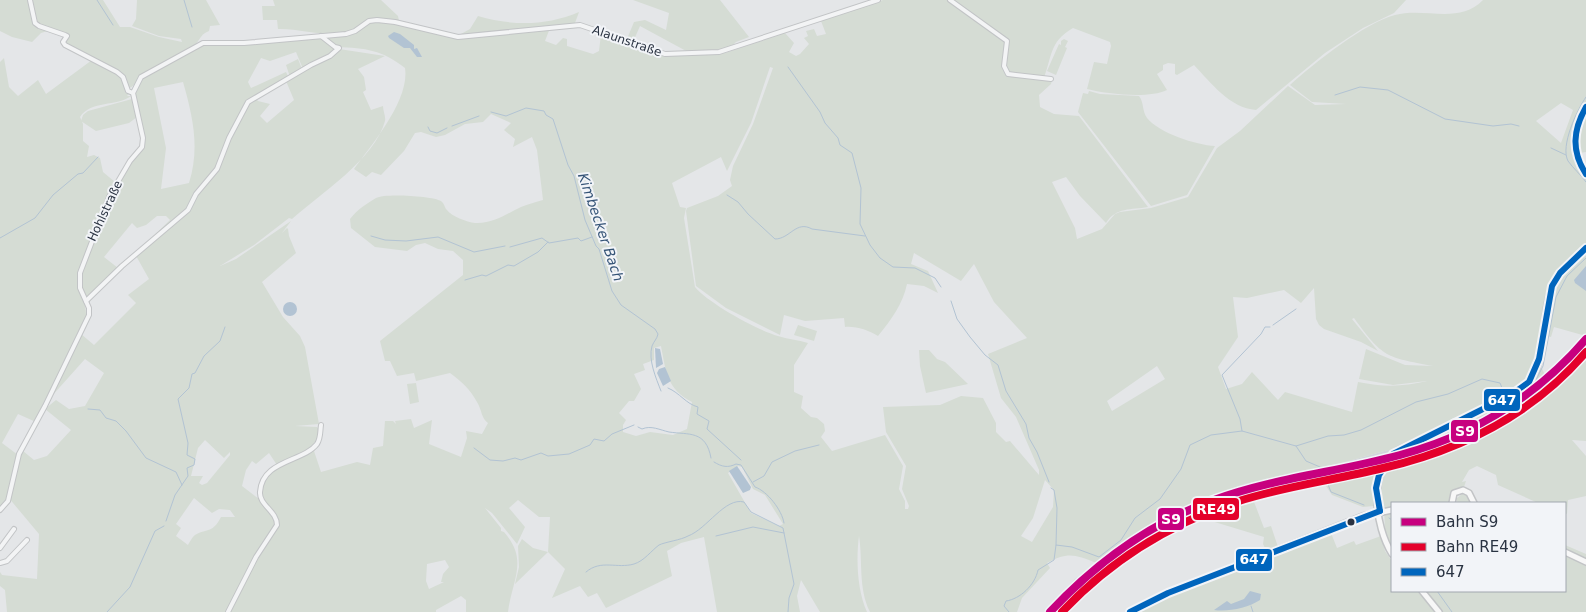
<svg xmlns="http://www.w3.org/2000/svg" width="1586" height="612" font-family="'DejaVu Sans',sans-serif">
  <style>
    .built { fill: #d2d5db }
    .green { fill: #d5dcd4; fill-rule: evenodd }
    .water { fill: #b2c3d3 }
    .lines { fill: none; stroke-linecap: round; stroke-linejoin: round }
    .stream { stroke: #b2c3d3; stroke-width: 1 }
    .street-casing { stroke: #c2c4c6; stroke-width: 6 }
    .secondary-casing { stroke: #c2c4c6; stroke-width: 8 }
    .street { stroke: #f3f4f5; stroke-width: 4 }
    .secondary { stroke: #f7f7f7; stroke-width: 5 }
    .bus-1-casing { stroke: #f2f4f8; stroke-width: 10 }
    .bus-1 { stroke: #0065bd; stroke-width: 6 }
    .rail-1-casing { stroke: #f2f4f8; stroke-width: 11 }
    .rail-2-casing { stroke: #f2f4f8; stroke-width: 11 }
    .rail-1 { stroke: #c7007f; stroke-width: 8 }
    .rail-2 { stroke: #e4002b; stroke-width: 8 }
    .bus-dot { fill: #2a3342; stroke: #f2f4f8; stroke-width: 2 }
    .labels { text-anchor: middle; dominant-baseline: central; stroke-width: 4; stroke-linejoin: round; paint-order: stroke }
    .street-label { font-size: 12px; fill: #2a3342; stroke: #f2f4f8 }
    .water-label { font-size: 14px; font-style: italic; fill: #345376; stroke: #f2f4f8 }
    .line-badge { stroke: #f2f4f8; stroke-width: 2 }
    .badge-label { font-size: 14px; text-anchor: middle; font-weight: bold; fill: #fff }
  </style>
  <rect width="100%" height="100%" fill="#e4e6e8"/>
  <!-- built -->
  <polygon class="built" points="1586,336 1586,345 1551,381 1520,406 1454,442 1414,457 1248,495 1202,512 1169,527 1135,548 1085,587 1060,612 1045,612 1075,579 1133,536 1199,502 1244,484 1320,469 1388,450 1398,453 1428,444 1501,411 1569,357"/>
  <!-- green -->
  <g class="green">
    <polygon points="0,0 29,0 34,23 51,30 41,33 32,42 12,37 0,31"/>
    <path d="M 30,0 L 103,0 L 120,27 L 130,27 L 159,37 L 182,42 L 181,39 L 159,36 L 132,26 L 136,19 L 137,0 L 206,0 L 220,25 L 210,26 L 209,31 C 201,34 201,38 196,44 C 190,50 163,61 154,68 L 155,69 L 203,45 L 251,44 L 354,34 L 368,24 L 368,20 C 363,23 358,29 352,32 C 334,39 298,28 278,29 L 277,20 L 263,20 L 262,6 L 275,6 L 273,0 L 381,0 L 398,16 L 399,21 L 459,35 L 470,29 L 478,16 C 512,26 546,26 579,12 L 575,23 L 550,28 L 545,41 L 556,45 L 563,38 L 567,39 L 567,46 L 593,54 L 599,51 L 601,34 L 671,56 L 725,53 L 785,33 L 794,43 L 789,52 L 796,56 L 800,54 L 809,44 L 804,38 L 808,36 L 806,31 L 814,29 L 817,36 L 826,34 L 821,21 L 883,0 L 1406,0 L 1394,13 L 1363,28 L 1325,53 L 1256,110 C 1230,108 1211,83 1194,65 L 1177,75 L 1175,74 L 1175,64 L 1168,63 L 1163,65 L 1163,70 L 1157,74 L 1167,90 C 1149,99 1106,94 1087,89 L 1094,62 L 1107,64 L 1111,46 L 1110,42 L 1073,28 C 1048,43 1053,56 1043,80 L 1052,80 L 1051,84 L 1039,95 L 1040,107 L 1054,114 L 1079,116 L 1148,207 C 1131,210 1116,207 1106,223 L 1080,196 L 1066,177 L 1052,182 L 1075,228 L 1077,239 L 1102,229 L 1115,214 L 1120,212 L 1151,208 L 1188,197 L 1217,148 L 1240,131 L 1288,86 L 1315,105 L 1346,104 L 1312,102 L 1290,85 C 1313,64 1366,22 1395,15 C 1425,7 1459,25 1483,0 L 1586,0 L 1586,152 L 1579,153 L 1582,164 L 1586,167 L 1586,336 L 1554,327 L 1551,337 L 1540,334 L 1537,358 L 1546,377 L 1501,411 L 1475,423 L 1428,444 L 1398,453 L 1388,450 L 1320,469 L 1244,484 L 1199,503 L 1133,536 L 1096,563 C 1075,554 1067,552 1047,563 L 1050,568 L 1022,598 L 1017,612 L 870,612 C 858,588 863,561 859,536 C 856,559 857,590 867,612 L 820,612 L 801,580 L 797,596 L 800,612 L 717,612 L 704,537 L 681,543 L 667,551 L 672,576 L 606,608 L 597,593 L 588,597 L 580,586 L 552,598 L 565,569 L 548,552 L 515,584 L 519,567 L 518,546 L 522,539 L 533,548 L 548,552 L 550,517 L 539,517 L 518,500 L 509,508 L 525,527 L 517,544 L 492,513 L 485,508 L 501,528 L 501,531 L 504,532 C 529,560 512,580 508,612 L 466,612 L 466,600 L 461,596 L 436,610 L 436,612 L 7,612 L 5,590 L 0,586 L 0,572 L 2,575 L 37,579 L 39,534 L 8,497 L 0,507 L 0,62 L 4,58 L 9,87 L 18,96 L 38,80 L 46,94 L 92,60 L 120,76 L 129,94 L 127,96 L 131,96 C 117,107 91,100 80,117 L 83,124 L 83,141 L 89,146 L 87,157 L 94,155 L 100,158 L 103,172 L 115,182 L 102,209 L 77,277 C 80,292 87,303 86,318 L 36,422 L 18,414 L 2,443 L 18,455 L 20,456 L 23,451 L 34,460 L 47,456 L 71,430 L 45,409 L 56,400 L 69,409 L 85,406 L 104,373 L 85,359 L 51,397 L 81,334 L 94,345 L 136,303 L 128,295 L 149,279 L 135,254 L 170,220 L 166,216 L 157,216 L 146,225 L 137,228 L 132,223 L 104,257 L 118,268 L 86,299 L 80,280 L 91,242 L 114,189 L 144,145 C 147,116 121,98 147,73 L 146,71 C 139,76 136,86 129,88 L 125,79 L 118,72 L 66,44 L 64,41 L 68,34 L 39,26 L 34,18 ZM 337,47 C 366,48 382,50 405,68 C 410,100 372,144 354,169 L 366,177 L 372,172 L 381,175 L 404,151 L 415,133 L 421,132 L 436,137 L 445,135 L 465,124 L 483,122 L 491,114 L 511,123 L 504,130 L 515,139 L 513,147 L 532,137 L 537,150 L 543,200 C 536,202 528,204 521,207 C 506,214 493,224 475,223 C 467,222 451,216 447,210 C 444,207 445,204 441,201 C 433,196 384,193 376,198 C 366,204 358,209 350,219 L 351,228 L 375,247 L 407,251 L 416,245 L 425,243 L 438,249 L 453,251 L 463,260 L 463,275 L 380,341 L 385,361 L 390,361 L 397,376 L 414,373 L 416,381 L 450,373 C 462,382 470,389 477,402 C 482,410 481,418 488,423 L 482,434 L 466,431 L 467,438 L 461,457 L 429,444 L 432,420 L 414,428 L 411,419 L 395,421 L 396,424 L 393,421 L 385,421 L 383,446 L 373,448 L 370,465 L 357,462 L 321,472 L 314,451 L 321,441 C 303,462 258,463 262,499 L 276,516 L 274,517 L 259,499 L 242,486 L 246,470 L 252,461 L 256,464 L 269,453 L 277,465 C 294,457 319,450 319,429 L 317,427 L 295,426 L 319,424 L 305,347 L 300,336 L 283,317 L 262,282 L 296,253 L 289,236 L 288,229 L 287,228 L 282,233 L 291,221 L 236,259 L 220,266 L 254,245 L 289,218 L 292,219 C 320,194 375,159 385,121 C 386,117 383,111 383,106 L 371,110 L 363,92 L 366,90 L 364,77 L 358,69 L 385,56 L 339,49 L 332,56 L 311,65 L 286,81 L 294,100 L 267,123 L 260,116 L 270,104 L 258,101 L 255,97 L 289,78 L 286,72 L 251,88 L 248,82 L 261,58 L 270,61 L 296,52 L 303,69 L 333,53 ZM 770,67 L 773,68 L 753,124 L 733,166 L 730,180 L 732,186 L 718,196 L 687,208 L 686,211 L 696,286 L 726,308 L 780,335 L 784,315 L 805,321 L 844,318 L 845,327 C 856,326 868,330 878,336 C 891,320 903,304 907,284 L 924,286 L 938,293 L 928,271 L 911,264 L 914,253 L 961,281 L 974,264 L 994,302 L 1027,338 L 988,354 L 1001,398 L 1016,417 L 1039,470 L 1039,475 L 1010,441 L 1006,442 L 996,432 L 996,423 L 983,398 L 961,396 L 940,405 L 883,407 L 886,432 L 906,466 L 902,489 L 909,506 L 908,509 L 905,509 L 905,501 L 899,489 L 903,466 L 885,435 L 832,451 L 821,437 L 825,431 L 824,424 L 817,418 L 811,417 L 801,408 L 803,396 L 794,392 L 794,365 L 808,343 C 798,340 787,339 778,336 C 757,330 708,303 695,287 L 684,218 L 686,208 L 680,207 L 672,183 L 721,157 L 727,171 L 751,123 ZM 183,82 C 193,117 200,148 189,183 L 161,189 L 166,148 L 154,88 ZM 1561,103 L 1573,110 L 1561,143 L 1536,121 ZM 1314,288 L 1316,319 L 1319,325 L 1324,329 L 1361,342 L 1378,351 L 1352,319 L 1354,318 C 1383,358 1386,357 1433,366 L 1405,365 L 1366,349 L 1359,379 L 1393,385 L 1427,381 C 1402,387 1383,387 1358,382 L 1352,412 L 1285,392 L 1278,400 L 1252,372 L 1242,384 L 1226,389 L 1218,367 L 1238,337 L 1233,297 L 1247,298 L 1284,290 L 1301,303 ZM 661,346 C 666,372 667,389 692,402 L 687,429 L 673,435 L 650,432 L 636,436 L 623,432 L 623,425 L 626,420 L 619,413 L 629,401 L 634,401 L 641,389 L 634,374 L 645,370 L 643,364 L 654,360 L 654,348 ZM 1157,366 L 1165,379 L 1112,411 L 1107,401 ZM 205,440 L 224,458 L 230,452 L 230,455 L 207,483 L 202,485 L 199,483 L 203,476 L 191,476 L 198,448 ZM 738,466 L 742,467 L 753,489 L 765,495 L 783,524 L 779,526 L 751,513 L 728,473 ZM 1045,480 L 1054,490 L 1053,507 L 1032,542 L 1021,536 L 1033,518 ZM 194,498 L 212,513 L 219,509 L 230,510 L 235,517 L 221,517 C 213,533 208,528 195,535 C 193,536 189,543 188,545 L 176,536 L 181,528 L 176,524 ZM 445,560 L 449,567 L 443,574 L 441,582 L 444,582 L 429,589 L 426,581 L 427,564 Z"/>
    <polygon points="633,0 720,0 749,37 736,42 729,49 688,52 640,26 633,42 627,39 634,22 645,20 666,30 669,13"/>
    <polygon points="1064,39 1068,41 1065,47 1067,48 1056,75 1047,71 1059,44 1061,45 1061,41"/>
    <polygon points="298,59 302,69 290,77 286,65"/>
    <path d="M 1089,91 L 1100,94 L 1139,96 C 1144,102 1142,111 1147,118 C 1159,133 1196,145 1215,146 L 1187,195 L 1151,206 L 1078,112 L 1083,93 L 1088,94 Z"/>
    <polygon points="132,99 137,117 129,123 96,131 81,121 83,115 88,111"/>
    <polygon points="798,325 817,331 814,341 794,335"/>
    <path d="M 1586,345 L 1586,441 L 1572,440 L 1586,456 L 1586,496 L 1568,500 L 1567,514 L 1565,513 L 1565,503 L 1538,503 L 1498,485 L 1496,475 L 1477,466 L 1469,470 L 1462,482 L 1466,481 L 1464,487 L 1453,492 L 1451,503 L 1392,503 L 1392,549 L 1385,532 L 1384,505 L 1363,507 L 1332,495 L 1320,477 C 1351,471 1382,465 1413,457 C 1473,442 1548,393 1586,345 Z"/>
    <polygon points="919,350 929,350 937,359 945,362 968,384 926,393 920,366"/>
    <polygon points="416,383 419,402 410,404 407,384"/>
    <polygon points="1251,494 1264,528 1271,526 1278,547 1267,552 1263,544 1264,537 1208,520 1199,513"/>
    <polygon points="1462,494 1466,495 1470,503 1458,503 1456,499"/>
    <polygon points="1331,533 1337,548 1354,541 1356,545 1381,536 1385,551 1392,561 1392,591 1417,591 1435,612 1137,612 1154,602 1197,584"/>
    <polygon points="1565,545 1586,554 1586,612 1441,612 1425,591 1565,591"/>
  </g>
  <!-- water -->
  <g class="water">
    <polygon points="394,32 400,34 414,45 414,49 417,48 422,57 417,57 410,48 404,48 389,38 388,36"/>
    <polygon points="1586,266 1586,291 1575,283 1574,280"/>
    <circle cx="290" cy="309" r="7"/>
    <polygon points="655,348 660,349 663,364 656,368"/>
    <polygon points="665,367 671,381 663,386 657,373 659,369"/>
    <polygon points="737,466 751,487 750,490 743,493 729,471"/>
    <path d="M 1250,591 L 1261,594 L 1260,600 C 1248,608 1228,612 1214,610 L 1227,601 L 1231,604 L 1244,599 Z"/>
  </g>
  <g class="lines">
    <!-- stream -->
    <g class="stream">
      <polyline points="97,0 113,25"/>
      <polyline points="184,0 192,27"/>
      <polyline points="788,67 820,112 825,123 838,138 840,145 852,153 861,188 860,224 870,245 880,258 893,267 915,268 935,278 941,287"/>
      <polyline points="1335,95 1360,87 1388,90 1445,119 1493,126 1511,124 1519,126"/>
      <path d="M 1586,97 C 1577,110 1560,146 1568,161 C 1573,168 1581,175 1586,182"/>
      <path d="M 491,112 L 506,116 L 526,108 L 544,111 L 546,115 L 553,119 L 568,165 L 574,176 L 585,220 L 596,246 L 599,249 L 612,291 L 621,305 L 655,329 L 658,334 C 657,339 654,341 652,346 C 648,360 656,378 661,391"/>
      <polyline points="452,126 479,116"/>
      <polyline points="428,127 430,131 437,133 447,128"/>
      <polyline points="1551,148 1566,155"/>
      <path d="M 727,195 L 738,202 L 748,214 L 775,239 C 790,239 796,220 812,229 L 865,236"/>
      <polyline points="371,236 385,240 406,241 438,237 474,252 505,246"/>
      <polyline points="0,238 35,218 53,195 78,174 83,173 98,157"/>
      <polyline points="510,247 542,238 549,243 578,238 581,241 592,237"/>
      <polyline points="465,280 482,275 486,276 508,265 514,266 538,252 548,242"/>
      <polyline points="951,301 957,319 970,337 985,355 998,365 1006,391 1026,424 1029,438 1037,452 1049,482"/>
      <polyline points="1273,325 1296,309"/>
      <path d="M 668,388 C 680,393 686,404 698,407 L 697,414 L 709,421 L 707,429 L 741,460"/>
      <polyline points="1508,398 1513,401 1534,384 1543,366 1556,297 1567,276 1586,258"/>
      <polyline points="88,409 100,410 106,418 116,421 126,431 146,458 176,472 182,485"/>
      <path d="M 638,427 L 642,429 C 651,425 660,430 669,432 C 689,435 706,430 711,458"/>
      <polyline points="1242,431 1240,419 1222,375 1261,334 1265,327 1270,327"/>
      <polyline points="1296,446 1306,461 1320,467"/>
      <polyline points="474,448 490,460 503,461 515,458 521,460 541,453 548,456 569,454 590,445 594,439 604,441 612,434 634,425"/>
      <path d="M 714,462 C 722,467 728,468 736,464 L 741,465 L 755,487 C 767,491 782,510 784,523"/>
      <polyline points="1322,478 1327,482 1331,492 1364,505"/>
      <polyline points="753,482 764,476 772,462 795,451 819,445"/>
      <polyline points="1051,488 1054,490 1057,508 1056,545"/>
      <polyline points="1389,518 1392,520"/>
      <polyline points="166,521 175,495 188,476 187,468 194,465 195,459 187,455 188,443 178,399 189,388 192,374 195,373 204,356 220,341 225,327"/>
      <polyline points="716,536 753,527 784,533"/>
      <path d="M 586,572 C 601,559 617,569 634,564 C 644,561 651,551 659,545 C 665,542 681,540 688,536 C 707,529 725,497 744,502 L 751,512 L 783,528 L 794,584 L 789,598 L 788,612"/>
      <polyline points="1437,591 1452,612"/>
      <polyline points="1251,606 1253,612"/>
      <polyline points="107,612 130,587 155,531 164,526"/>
      <path d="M 1009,612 L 1004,606 L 1006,601 C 1020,599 1035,585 1038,570 L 1054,560 L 1056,545 L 1072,547 L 1099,557 L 1121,540 L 1135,518 L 1160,499 L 1181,469 L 1190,445 L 1211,435 L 1242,431 L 1296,446 L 1328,436 L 1344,435 L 1361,430 L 1416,402 L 1448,394 L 1482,379 L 1500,383 L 1505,395"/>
    </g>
    <defs>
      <g id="street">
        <polyline points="30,0 35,23 39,26 65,35 67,36 63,42 65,45 117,72 123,77 128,91 133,93"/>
        <polyline points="950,0 1007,41 1004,66 1008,74 1051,79"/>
        <polyline points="86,301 122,266 188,210 196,194 217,169 229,138 248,102 311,65 330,56 339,48 335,47 321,36"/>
        <polyline points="0,510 8,501 19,454 45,406 89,315 89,308 80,288 80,273 109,197 130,161 142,147 143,138 133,93 141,77 203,43 244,43 346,34 355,31 369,21 377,20 395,22 458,37 580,25 665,54 719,52 878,0"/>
        <polyline points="0,548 14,529"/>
        <polyline points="0,563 7,561 27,540"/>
        <path d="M 228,612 L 256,557 L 277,525 C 277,511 259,505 260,492 C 262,460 303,462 317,444 C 321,438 320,431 321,425"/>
      </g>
      <g id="secondary">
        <path d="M 1586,107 C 1572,129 1570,153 1586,174"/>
        <polyline points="1452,503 1454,493 1463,490 1469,493 1474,503"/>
        <polyline points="1565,552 1586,562"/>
        <path d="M 1392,554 C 1375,526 1367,472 1398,450 C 1424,437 1519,397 1532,377 C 1550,350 1539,310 1555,281 C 1562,268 1575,258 1586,248"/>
        <polyline points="1422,591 1439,612"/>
        <polyline points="1130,612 1168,593 1363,516 1392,510"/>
      </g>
    </defs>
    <!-- street casing -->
    <use href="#street" class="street-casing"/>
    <!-- secondary casing -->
    <use href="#secondary" class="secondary-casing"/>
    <!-- street -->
    <use href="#street" class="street"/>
    <!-- secondary -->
    <use href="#secondary" class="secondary"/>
    <defs>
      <g id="bus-1">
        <path d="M 1586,107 C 1573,130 1571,151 1586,174"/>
        <polyline points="1380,511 1376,488 1379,475 1393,454 1511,395 1529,382 1539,359 1552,286 1560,273 1586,248"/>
        <polyline points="1130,612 1168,593 1380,511"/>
      </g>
    </defs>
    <!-- bus-1 casing -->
    <use href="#bus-1" class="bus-1-casing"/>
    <!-- bus-1 -->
    <use href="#bus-1" class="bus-1"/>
    <defs>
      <path id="rail-1" d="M 1050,612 C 1096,563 1150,523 1214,500 C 1274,478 1338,472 1400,455 C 1474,435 1536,397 1586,339"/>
      <path id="rail-2" d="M 1062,612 C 1111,560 1171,523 1239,501 C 1286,486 1335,480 1383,468 C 1461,450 1533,414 1586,352"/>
    </defs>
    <!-- rail-1 casing -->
    <use href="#rail-1" class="rail-1-casing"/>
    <!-- rail-2 casing -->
    <use href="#rail-2" class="rail-2-casing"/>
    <!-- rail-1 -->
    <use href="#rail-1" class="rail-1"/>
    <!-- rail-2 -->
    <use href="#rail-2" class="rail-2"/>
  </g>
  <!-- markers -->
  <circle class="bus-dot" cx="1351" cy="522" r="4.5"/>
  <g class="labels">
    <!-- street labels -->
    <g class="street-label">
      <text transform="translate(627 41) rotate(19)">Alaunstraße</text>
      <text transform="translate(105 211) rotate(-65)">Hohlstraße</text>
    </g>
    <!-- water labels -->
    <g class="water-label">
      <text transform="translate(601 227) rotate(71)">Kimbecker Bach</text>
    </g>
  </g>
  <g class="line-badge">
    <rect x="1483" y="388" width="38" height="24" rx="5" fill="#0065bd"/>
    <rect x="1450" y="419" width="29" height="24" rx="5" fill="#c7007f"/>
    <rect x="1192" y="497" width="48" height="24" rx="5" fill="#e4002b"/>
    <rect x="1157" y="507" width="28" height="24" rx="5" fill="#c7007f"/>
    <rect x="1235" y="548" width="38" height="24" rx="5" fill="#0065bd"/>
  </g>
  <g class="badge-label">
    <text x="1502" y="405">647</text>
    <text x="1465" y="436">S9</text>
    <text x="1216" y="514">RE49</text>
    <text x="1171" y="524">S9</text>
    <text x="1254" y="564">647</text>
  </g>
  <!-- legend -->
  <rect x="1391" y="502" width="175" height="90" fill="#f2f4f8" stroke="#a2a7af"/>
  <rect x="1401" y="518" width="25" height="8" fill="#c7007f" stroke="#a2a7af"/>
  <text x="1436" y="527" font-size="15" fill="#2a3342">Bahn S9</text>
  <rect x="1401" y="543" width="25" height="8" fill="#e4002b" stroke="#a2a7af"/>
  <text x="1436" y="552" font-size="15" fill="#2a3342">Bahn RE49</text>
  <rect x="1401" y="568" width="25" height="8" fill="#0065bd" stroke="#a2a7af"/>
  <text x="1436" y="577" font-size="15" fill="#2a3342">647</text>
</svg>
